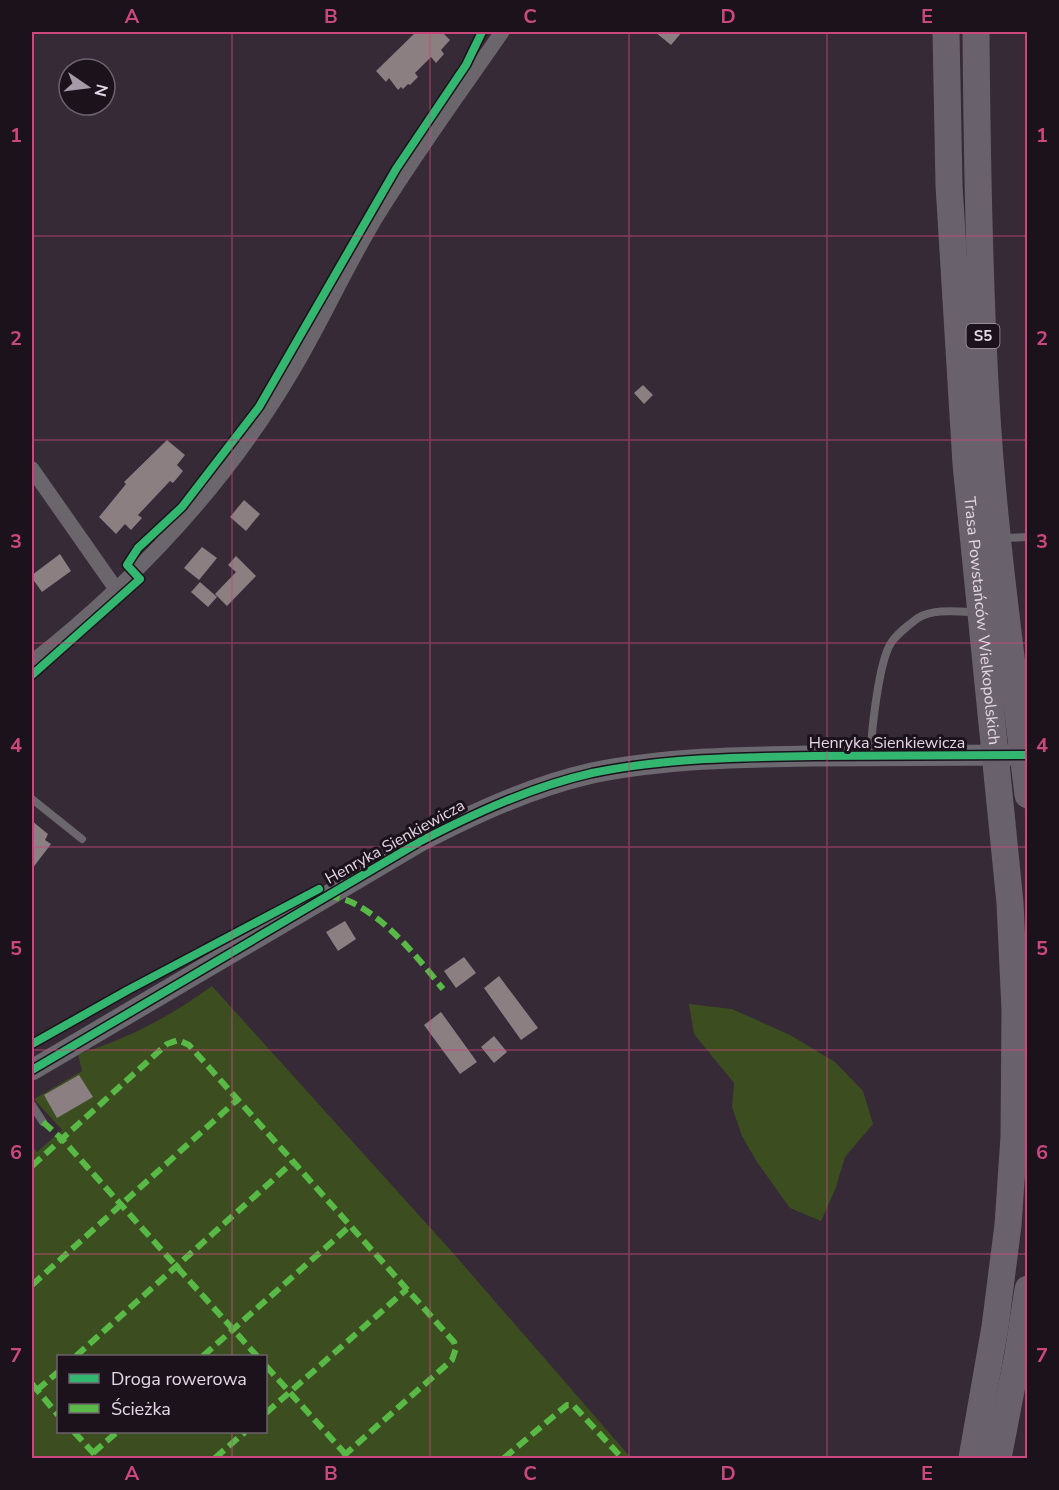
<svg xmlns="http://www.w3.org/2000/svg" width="1059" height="1490" font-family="'Nunito Sans',sans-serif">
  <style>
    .green { fill: #3c4e1f; fill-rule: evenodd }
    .building { fill: #8b7f82 }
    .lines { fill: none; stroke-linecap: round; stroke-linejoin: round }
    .lane { stroke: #6a666c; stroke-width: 8 }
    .street { stroke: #6a666c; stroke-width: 15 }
    .secondary { stroke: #6c6870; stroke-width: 21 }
    .highway { stroke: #69626c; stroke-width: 27 }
    .quiet { stroke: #58b947; stroke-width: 6; stroke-dasharray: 12 6; stroke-linecap: butt }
    .cycleway-casing { stroke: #1b121c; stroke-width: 11 }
    .cycleway { stroke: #33b770; stroke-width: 8 }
    .grid { fill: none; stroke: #cb487e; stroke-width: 1.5; stroke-opacity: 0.55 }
    .labels { text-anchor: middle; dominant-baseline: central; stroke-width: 6; stroke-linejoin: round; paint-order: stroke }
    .shield { fill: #1b121c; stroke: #a89ca9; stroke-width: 1.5 }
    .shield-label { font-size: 15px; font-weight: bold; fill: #e5d7e5 }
    .street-label { font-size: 16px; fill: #e5d7e5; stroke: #1b121c }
    .neatline { fill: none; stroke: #cb487e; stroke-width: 2 }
    .grid-label { font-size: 20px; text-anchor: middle; font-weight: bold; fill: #cb487e }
  </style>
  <rect width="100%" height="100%" fill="#352a36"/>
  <!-- green -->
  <g class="green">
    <path d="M 212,986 L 453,1253 L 631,1458 L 32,1458 L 32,1146 L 37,1152 L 62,1130 L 34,1099 L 82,1071 L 78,1054 C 128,1039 169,1017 212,986 ZM 58,1356 L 266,1356 L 266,1432 L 58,1432 Z"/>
    <polygon points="689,1004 732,1009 790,1035 835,1062 863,1091 873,1124 845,1157 835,1190 821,1221 790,1208 757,1162 742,1136 732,1107 734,1083 694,1034"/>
  </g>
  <!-- building -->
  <g class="building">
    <polygon points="416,32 442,32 450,40 441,50 444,54 436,63 431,57 415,73 418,77 410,85 408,84 403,89 401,87 398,90 389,78 386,82 376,71"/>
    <polygon points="655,32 682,32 671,45"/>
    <polygon points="643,385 653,395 644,404 634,393"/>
    <polygon points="167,440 185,455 177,465 183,471 173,483 170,481 138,515 142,518 131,530 125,524 116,534 99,517 126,484 124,482"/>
    <polygon points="244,500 260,514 246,531 230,517"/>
    <polygon points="202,547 217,558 199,580 184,568"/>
    <polygon points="60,554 71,571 42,592 32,578 32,575"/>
    <polygon points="236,556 256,576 227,606 215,594 236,572 228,565"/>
    <polygon points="200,582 217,597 208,607 191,592"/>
    <polygon points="32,821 48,834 45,840 51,844 32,869"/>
    <polygon points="345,921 356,939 338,951 326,932"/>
    <polygon points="464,957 476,973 456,988 444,971"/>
    <polygon points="499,976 538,1028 521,1040 484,988"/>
    <polygon points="441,1012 477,1062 460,1074 424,1025"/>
    <polygon points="494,1036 507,1052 494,1063 481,1047"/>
    <polygon points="79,1075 93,1097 57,1118 44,1095"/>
  </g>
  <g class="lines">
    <!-- lane -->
    <g class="lane">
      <polyline points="1002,538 1028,537"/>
      <path d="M 871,756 C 871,732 879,661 891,643 C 896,635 911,623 918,618 C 934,608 960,612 978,612"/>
      <polyline points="32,799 82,839"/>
      <polyline points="32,1105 43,1122"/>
    </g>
    <!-- street -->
    <g class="street">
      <polyline points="32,469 116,589"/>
      <path d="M 32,662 C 135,581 226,484 293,370 C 324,318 348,262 380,211 C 418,150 461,91 502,32"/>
    </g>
    <!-- secondary -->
    <path class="secondary" d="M 32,1070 L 419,842 C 475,813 531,787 592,773 C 665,758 740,757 814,756 C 885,756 956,756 1028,755"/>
    <!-- highway -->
    <g class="highway">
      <path id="s1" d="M 946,32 L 949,185 L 966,464 L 1010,903 L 1015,1010 L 1014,1137 L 1008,1225 L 995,1327 L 972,1458"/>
      <path d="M 976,32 C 977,160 979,288 987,417 C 995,543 1013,669 1028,795"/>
      <polyline points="998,1458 1018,1354 1028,1289"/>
    </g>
    <!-- quiet -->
    <g class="quiet">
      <path d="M 328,895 C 335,897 344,899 351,902 C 387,919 419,959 443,989"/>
      <polyline points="43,1122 62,1139 257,1356"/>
      <polyline points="32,1166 167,1044 178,1040 189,1045 454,1342 456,1348 452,1360 341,1458"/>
      <polyline points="32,1285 237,1100"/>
      <polyline points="76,1356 293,1162"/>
      <polyline points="203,1356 350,1226"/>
      <polyline points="266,1366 349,1458"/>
      <polyline points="32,1384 58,1415"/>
      <polyline points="37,1390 58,1372"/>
      <polyline points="266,1413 407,1289"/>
      <polyline points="74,1432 98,1458"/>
      <polyline points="93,1453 117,1432"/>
      <polyline points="215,1458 245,1432"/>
      <polyline points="504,1458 567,1405 573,1405 622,1458"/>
    </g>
    <defs>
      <g id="cycleway">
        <polyline points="32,675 140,579 127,565 138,548 182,507 259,407 396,169 466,65 482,32"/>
        <polyline points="32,1044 128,990 319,889"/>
        <path d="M 32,1070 L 419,842 C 475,813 531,787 592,773 C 665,758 740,757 814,756 C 885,756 956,756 1028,755"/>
      </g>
    </defs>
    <!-- cycleway casing -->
    <use href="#cycleway" class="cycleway-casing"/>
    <!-- cycleway -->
    <use href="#cycleway" class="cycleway"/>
  </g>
  <!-- grid -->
  <path class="grid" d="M 232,32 L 232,1356M 430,32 L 430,1458M 629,32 L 629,1458M 827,32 L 827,1458M 32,236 L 1028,236M 32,440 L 1028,440M 32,643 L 1028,643M 32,847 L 1028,847M 32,1050 L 1028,1050M 32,1254 L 1028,1254M 232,1432 L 232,1458"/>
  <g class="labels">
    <!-- shield labels -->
    <rect class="shield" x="966.5" y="324" width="33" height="24" rx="4.5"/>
    <g class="shield-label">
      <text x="983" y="336">S5</text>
    </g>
    <!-- street labels -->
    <g class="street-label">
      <text stroke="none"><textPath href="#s1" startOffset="590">Trasa Powstańców Wielkopolskich</textPath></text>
      <text x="887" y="743">Henryka Sienkiewicza</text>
      <text transform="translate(395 842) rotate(-29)">Henryka Sienkiewicza</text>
    </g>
  </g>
  <!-- border -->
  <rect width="1059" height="1490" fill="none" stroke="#1b121c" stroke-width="66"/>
  <!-- legend -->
  <rect x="57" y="1355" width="210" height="78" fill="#1b121c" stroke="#6c616c" stroke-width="1.5"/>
  <rect x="69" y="1374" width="30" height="9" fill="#33b770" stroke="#6c616c" stroke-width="1.5"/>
  <text x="111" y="1385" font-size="18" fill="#e5d7e5">Droga rowerowa</text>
  <rect x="69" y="1404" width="30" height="9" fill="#58b947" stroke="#6c616c" stroke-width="1.5"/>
  <text x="111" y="1415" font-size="18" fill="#e5d7e5">Ścieżka</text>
  <!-- north arrow -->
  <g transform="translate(87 87) rotate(104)"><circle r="28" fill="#1b121c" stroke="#6c616c" stroke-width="1.5"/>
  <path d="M0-4.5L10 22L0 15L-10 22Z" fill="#a79aa8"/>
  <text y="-9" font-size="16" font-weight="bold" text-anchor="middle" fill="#e5d7e5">N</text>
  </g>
  <rect x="33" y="33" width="993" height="1424" class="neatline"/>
  <g class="grid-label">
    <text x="132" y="23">A</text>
    <text x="331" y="23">B</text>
    <text x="530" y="23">C</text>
    <text x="728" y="23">D</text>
    <text x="927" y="23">E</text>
    <text x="16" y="142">1</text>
    <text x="1042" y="142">1</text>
    <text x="16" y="345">2</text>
    <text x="1042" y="345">2</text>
    <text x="16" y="548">3</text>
    <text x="1042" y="548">3</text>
    <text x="16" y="752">4</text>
    <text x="1042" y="752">4</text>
    <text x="16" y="955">5</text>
    <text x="1042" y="955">5</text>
    <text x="16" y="1159">6</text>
    <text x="1042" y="1159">6</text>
    <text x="16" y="1362">7</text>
    <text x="1042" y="1362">7</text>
    <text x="132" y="1480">A</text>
    <text x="331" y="1480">B</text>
    <text x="530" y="1480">C</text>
    <text x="728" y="1480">D</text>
    <text x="927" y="1480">E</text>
  </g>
</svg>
